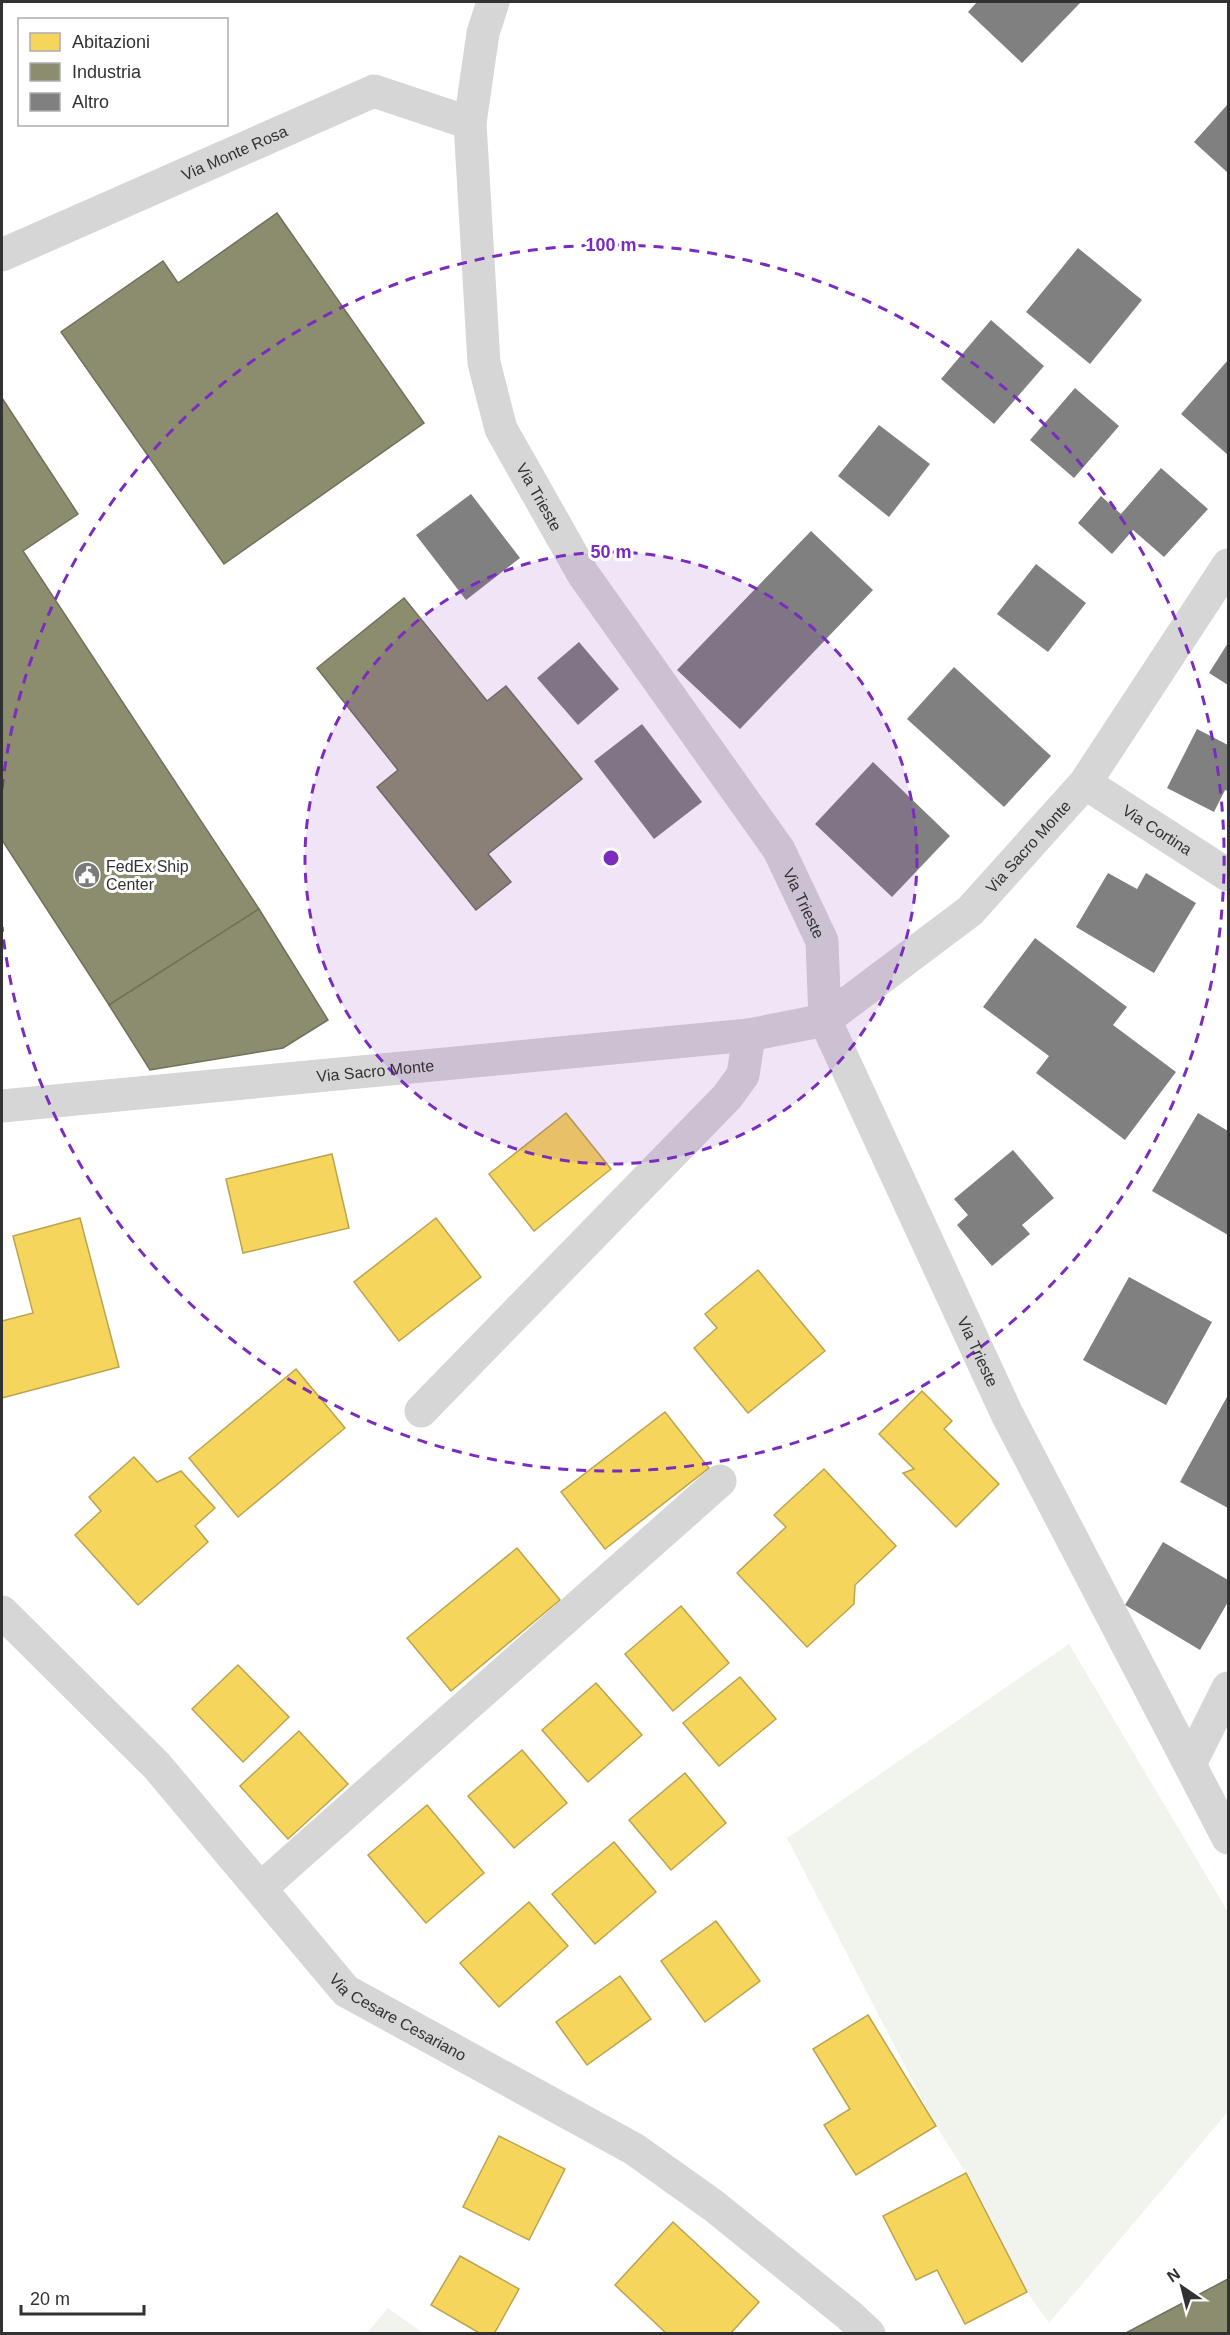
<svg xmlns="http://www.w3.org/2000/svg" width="1230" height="2335" font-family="Arial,sans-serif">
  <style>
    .green { fill: #f1f4ed }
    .homes { fill: #f6d55c; stroke: #bba44f; stroke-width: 1.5 }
    .industry { fill: #8c8c6e; stroke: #71715c; stroke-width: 1.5 }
    .building { fill: #808080 }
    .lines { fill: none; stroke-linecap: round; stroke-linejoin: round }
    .minor { stroke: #d6d6d6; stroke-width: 33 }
    .ring { fill: none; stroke: #7b2cbf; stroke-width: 3; stroke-dasharray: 10 8 }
    .labels { text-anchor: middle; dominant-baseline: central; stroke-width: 6; stroke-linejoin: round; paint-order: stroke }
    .street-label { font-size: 16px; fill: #323232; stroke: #fff }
    .poi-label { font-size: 16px; fill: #323232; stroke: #fff; text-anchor: start }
    .centre { fill: #7b2cbf; stroke: #fff; stroke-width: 3 }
    .ring-label { font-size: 18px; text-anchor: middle; font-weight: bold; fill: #7b2cbf; stroke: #fff; stroke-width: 6; stroke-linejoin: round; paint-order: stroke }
  </style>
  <rect width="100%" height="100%" fill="#fff"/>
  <!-- green -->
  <g class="green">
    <polygon points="1069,1644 1228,1912 1228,2112 1049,2323 1027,2292 966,2173 936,2126 787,1838"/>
    <polygon points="388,2308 423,2333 367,2333"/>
  </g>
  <!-- homes -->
  <g class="homes">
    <polygon points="566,1113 611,1169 534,1231 489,1174"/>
    <polygon points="332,1154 349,1228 243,1253 226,1179"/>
    <polygon points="80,1218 119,1367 2,1398 2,1321 33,1313 13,1236"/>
    <polygon points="436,1218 481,1277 399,1341 354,1282"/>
    <polygon points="758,1270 825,1351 748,1413 694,1348 717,1328 705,1314"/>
    <polygon points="296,1369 345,1428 238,1517 189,1458"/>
    <polygon points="922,1391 952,1421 944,1429 999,1484 956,1527 903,1473 914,1469 879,1434"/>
    <polygon points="665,1412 709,1468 605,1549 561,1492"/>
    <polygon points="134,1457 157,1482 181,1471 215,1508 195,1526 208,1542 138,1605 75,1535 101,1511 89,1497"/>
    <polygon points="824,1469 896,1546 855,1585 854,1604 807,1647 737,1573 786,1527 774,1515"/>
    <polygon points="517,1548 560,1600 451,1691 407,1638"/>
    <polygon points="681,1606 729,1663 673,1711 625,1654"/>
    <polygon points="238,1665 289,1717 243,1762 192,1709"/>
    <polygon points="740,1677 776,1719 719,1766 683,1723"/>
    <polygon points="596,1683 642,1735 588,1782 542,1730"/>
    <polygon points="299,1731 348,1784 288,1839 240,1786"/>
    <polygon points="522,1750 567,1803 514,1848 468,1796"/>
    <polygon points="685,1773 726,1823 671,1870 629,1820"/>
    <polygon points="427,1805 484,1873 426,1923 368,1855"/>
    <polygon points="614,1842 656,1892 595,1944 552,1894"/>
    <polygon points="529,1902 568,1946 499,2007 460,1963"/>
    <polygon points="716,1921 760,1981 705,2022 661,1961"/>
    <polygon points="620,1976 651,2019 587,2065 556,2022"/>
    <polygon points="868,2015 936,2126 856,2175 824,2125 850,2109 813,2049"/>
    <polygon points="499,2136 565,2169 529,2240 463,2207"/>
    <polygon points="966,2173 1027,2292 965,2324 937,2270 916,2280 883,2216"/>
    <polygon points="673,2222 759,2302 730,2334 667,2334 615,2285"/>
    <polygon points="460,2256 519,2289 494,2334 481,2334 431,2305"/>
  </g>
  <!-- industry -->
  <g class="industry">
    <polygon points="277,213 424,423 224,564 61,332 163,261 178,283"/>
    <polygon points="2,398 78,514 23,551 259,909 109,1005 2,840"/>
    <polygon points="404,598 487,701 506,686 582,779 488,854 511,882 476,910 377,787 398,770 317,668"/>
    <polygon points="259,909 328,1020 283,1048 150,1070 109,1005"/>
    <polygon points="1228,2279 1228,2334 1124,2334"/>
  </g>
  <!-- building -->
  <g class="building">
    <polygon points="977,2 1081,2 1022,63 968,12"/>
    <polygon points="1228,104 1228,173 1194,142"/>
    <polygon points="1078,248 1142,300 1090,364 1026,312"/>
    <polygon points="991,320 1044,366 994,424 941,379"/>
    <polygon points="1228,360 1228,455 1181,414"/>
    <polygon points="1075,388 1119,426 1074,478 1030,440"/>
    <polygon points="879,425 930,464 889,517 838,476"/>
    <polygon points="1161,468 1208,509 1164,557 1133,530 1112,554 1078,523 1101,496 1121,514"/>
    <polygon points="471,494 520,558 466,600 416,535"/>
    <polygon points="811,531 873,590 740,729 677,670"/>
    <polygon points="1036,564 1086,603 1048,652 997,614"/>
    <polygon points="579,642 619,689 578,725 537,678"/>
    <polygon points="1228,643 1228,685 1209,673"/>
    <polygon points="954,667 1051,756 1004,807 907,719"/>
    <polygon points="642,724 702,802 654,839 594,761"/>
    <polygon points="1197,729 1228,745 1228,791 1225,790 1214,812 1167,788"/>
    <polygon points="873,762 950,836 892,897 815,824"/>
    <polygon points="1108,873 1137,889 1146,873 1196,903 1154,973 1076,927"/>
    <polygon points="1035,938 1127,1007 1113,1025 1176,1072 1125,1140 1036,1073 1049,1056 983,1007"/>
    <polygon points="1198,1113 1228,1131 1228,1235 1152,1191"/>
    <polygon points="1013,1150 1054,1198 1022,1225 1030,1234 992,1266 957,1225 968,1215 954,1199"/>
    <polygon points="1129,1277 1212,1322 1166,1405 1083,1360"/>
    <polygon points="1228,1395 1228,1508 1180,1482"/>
    <polygon points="1163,1542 1228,1580 1228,1602 1200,1650 1125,1605"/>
  </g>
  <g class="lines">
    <!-- minor -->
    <g class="minor">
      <path id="s1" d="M 493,2 L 483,33 L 470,123 L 484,363 L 501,429 L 583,574 L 779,850 L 822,941 L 825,1020 L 1007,1414 L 1228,1838"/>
      <path id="s2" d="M 2,255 L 374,91 L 470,123"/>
      <path id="s3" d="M 1085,783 L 1228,875"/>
      <path id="s4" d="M 2,1106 L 749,1035 L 825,1020 L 970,911 L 1085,783 L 1228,565"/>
      <polyline points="421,1411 727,1097 743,1075 749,1035"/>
      <path id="s5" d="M 2,1612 L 157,1766 L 346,1991 L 634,2149 L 714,2206 L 850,2316 L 869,2334"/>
      <polyline points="1190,1764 1228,1688"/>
      <polyline points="261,1888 720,1481"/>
    </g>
  </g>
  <!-- distance rings -->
  <circle cx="611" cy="858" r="306" fill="#7b2cbf" fill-opacity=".12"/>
  <g class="ring">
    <circle cx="611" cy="858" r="306"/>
    <path d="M2 789A613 613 0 1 1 2 927"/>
  </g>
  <!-- icons -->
  <defs>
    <symbol id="civic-disc" viewBox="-11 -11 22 22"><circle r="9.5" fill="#7a7a7a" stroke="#fff"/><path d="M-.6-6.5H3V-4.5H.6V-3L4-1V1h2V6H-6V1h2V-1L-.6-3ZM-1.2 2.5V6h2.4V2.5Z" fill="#fff"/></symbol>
  </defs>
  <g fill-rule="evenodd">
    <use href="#civic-disc" x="72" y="860" width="30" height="30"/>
  </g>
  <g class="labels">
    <!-- street labels -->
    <g class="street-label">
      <text stroke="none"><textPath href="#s2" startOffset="254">Via Monte Rosa</textPath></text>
      <text stroke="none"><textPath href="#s1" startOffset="510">Via Trieste</textPath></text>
      <text stroke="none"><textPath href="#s3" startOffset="86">Via Cortina</textPath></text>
      <text stroke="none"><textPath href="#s4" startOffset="1096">Via Sacro Monte</textPath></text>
      <text stroke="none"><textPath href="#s1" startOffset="996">Via Trieste</textPath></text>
      <text stroke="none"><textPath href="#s4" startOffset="375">Via Sacro Monte</textPath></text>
      <text stroke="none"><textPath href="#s1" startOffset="1482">Via Trieste</textPath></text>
      <text stroke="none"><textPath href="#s5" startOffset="570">Via Cesare Cesariano</textPath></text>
    </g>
    <!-- poi labels -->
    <g class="poi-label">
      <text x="106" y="866">FedEx Ship<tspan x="106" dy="18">Center</tspan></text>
    </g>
  </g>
  <circle cx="611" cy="858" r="9" class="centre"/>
  <g class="ring-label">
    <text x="611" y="251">100 m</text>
    <text x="611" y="558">50 m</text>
  </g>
  <!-- border -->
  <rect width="1230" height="2335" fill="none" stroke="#323232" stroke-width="6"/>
  <!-- legend -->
  <rect x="18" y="18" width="210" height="108" fill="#ffffff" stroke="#adadad" stroke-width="1.5"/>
  <rect x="30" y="33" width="30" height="18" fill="#f6d55c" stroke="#adadad" stroke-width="1.5"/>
  <text x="72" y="48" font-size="18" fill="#323232">Abitazioni</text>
  <rect x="30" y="63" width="30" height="18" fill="#8c8c6e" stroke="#adadad" stroke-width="1.5"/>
  <text x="72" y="78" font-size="18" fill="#323232">Industria</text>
  <rect x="30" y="93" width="30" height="18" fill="#808080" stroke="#adadad" stroke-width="1.5"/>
  <text x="72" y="108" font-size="18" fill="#323232">Altro</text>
  <!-- north arrow -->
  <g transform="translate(1182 2287) rotate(325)" stroke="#ffffff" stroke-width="4.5" paint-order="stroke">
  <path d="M0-4.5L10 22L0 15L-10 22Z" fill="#323232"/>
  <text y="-9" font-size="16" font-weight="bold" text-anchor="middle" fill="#323232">N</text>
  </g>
  <!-- scale -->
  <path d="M21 2305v9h123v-9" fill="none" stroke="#323232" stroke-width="3"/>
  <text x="30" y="2305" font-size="18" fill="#323232" stroke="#ffffff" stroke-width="4.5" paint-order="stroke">20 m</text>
</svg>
